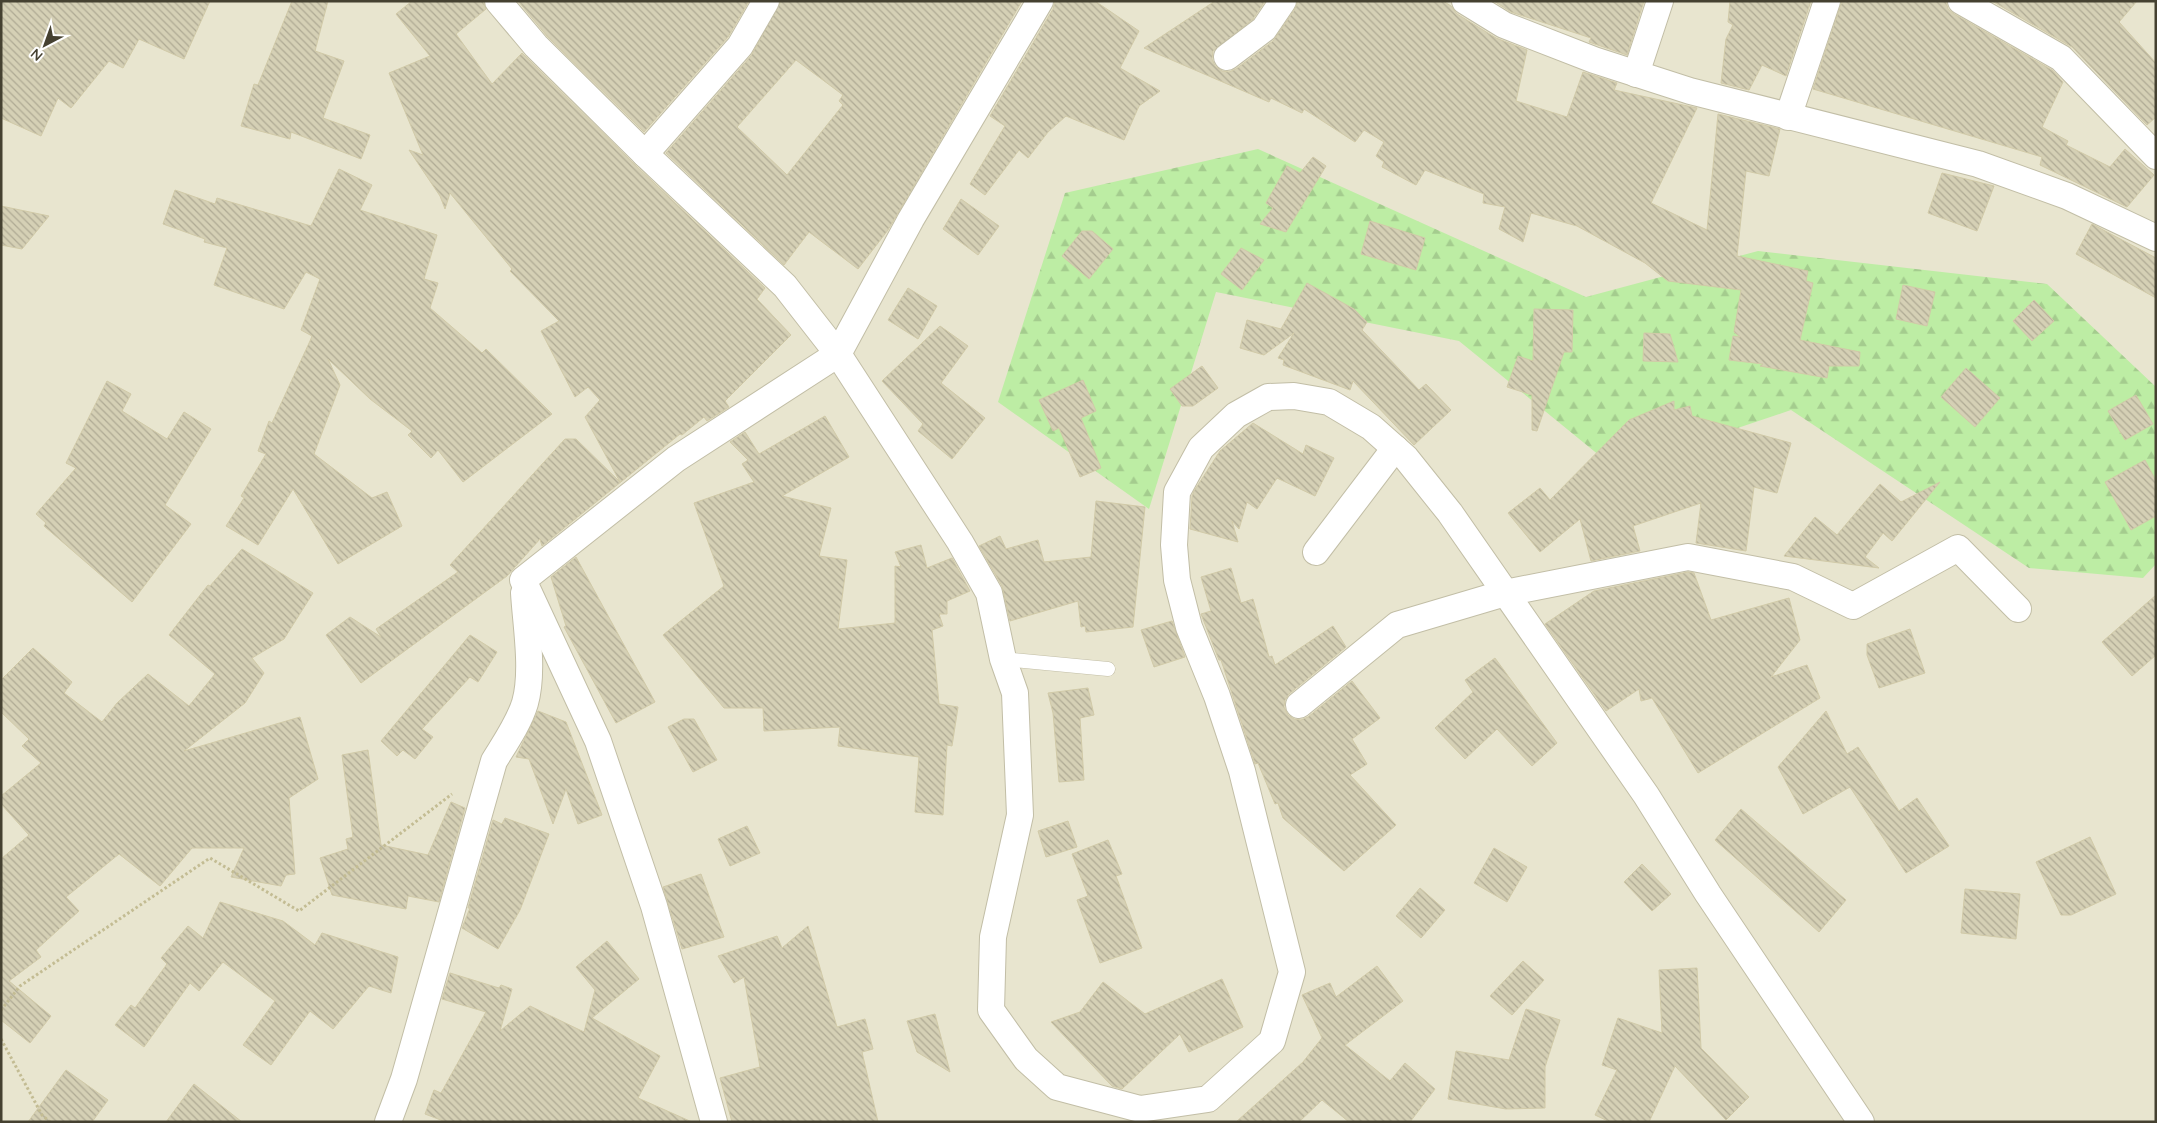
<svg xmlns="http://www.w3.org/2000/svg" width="2157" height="1123" font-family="Quicksand,sans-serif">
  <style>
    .residential { fill: #e8e5cf }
    .forest { fill: url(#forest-firs) }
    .building { fill: url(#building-back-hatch); stroke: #d1caa8; fill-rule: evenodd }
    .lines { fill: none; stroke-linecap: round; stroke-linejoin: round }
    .service-casing { stroke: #c2bea6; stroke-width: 15 }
    .minor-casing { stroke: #c2bea6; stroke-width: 28 }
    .path { stroke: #c3bc93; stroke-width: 3; stroke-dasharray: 2.5 2.5; stroke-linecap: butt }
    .service { stroke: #fff; stroke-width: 14 }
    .minor { stroke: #fff; stroke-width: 26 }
  </style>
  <defs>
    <pattern id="forest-firs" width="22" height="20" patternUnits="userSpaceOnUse" patternTransform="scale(1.25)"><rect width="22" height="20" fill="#bdeda4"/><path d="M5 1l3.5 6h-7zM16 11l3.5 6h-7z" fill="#a4cc8e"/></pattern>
    <pattern id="building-back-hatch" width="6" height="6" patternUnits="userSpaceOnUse" patternTransform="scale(1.25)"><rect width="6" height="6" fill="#d5d0b5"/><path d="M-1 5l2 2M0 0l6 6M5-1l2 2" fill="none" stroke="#afaa94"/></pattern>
  </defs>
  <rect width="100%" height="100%" fill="#f3f1e1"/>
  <!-- residential -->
  <rect class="residential" x="1" y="1" width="2155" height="1121"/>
  <!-- forest -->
  <polygon class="forest" points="1258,149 1586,297 1758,251 2047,284 2156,387 2156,564 2143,578 2029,568 1791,410 1616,469 1459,341 1216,292 1149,509 998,402 1065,193"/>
  <!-- building -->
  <g class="building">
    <polygon points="1,1 210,1 184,59 139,39 123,68 109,61 71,108 58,98 41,136 1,118"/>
    <polygon points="292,1 328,1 315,51 344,61 323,118 370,135 361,159 291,132 290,139 241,126 254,84 258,85"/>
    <polygon points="412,1 483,1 486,9 456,34 492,84 522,53 635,165 765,288 757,299 791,335 725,401 729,407 707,421 704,417 682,435 680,434 542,546 540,539 507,576 361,683 326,635 350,617 381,637 376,629 458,572 450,565 565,439 576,439 620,482 585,417 600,400 588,387 575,397 541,331 559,321 510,271 512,269 450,193 445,209 440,196 409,150 423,155 389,73 430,56 396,14"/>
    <polygon points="518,1 749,1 728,37 644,132 547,36"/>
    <path d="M 781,1 L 1022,1 L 888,230 L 858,269 L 809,232 L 784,265 L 666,153 L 751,56 ZM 796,60 L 843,95 L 839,101 L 843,105 L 787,175 L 737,127 Z"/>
    <polygon points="1055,1 1095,1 1139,31 1120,68 1160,91 1139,106 1124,140 1066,116 1048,132 1028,158 1019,150 985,195 970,184 1005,126 990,116 1053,9"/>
    <polygon points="1215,1 1265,1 1253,19 1213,51 1212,59 1215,66 1222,71 1229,72 1236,69 1273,41 1295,9 1298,1 1443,1 1451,6 1457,14 1496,38 1527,50 1516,101 1567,117 1583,72 1617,83 1614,90 1697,108 1651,203 1707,230 1718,114 1780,129 1769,176 1746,171 1737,256 1808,271 1806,281 1813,283 1800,340 1860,352 1859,366 1829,366 1827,378 1760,366 1763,364 1729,360 1733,336 1740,337 1734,332 1741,290 1668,281 1645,263 1577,226 1531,213 1523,242 1499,229 1505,207 1483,203 1484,194 1425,170 1416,185 1382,167 1384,162 1376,156 1384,142 1364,130 1355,142 1304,109 1302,113 1271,98 1269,102 1144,48"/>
    <polygon points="1494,1 1644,1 1627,55 1589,42 1591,38 1511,12"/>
    <polygon points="1730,1 1811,1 1786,76 1762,65 1749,90 1721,83 1726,39 1733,25 1728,22"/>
    <polygon points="1842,1 1946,1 1948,9 1954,14 2052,70 2063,82 2042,127 2068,141 2066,145 2110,167 2125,149 2154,175 2127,207 2040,165 2042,157 1813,89"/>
    <polygon points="1992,1 2137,1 2119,22 2156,63 2156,117 2147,125 2072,47"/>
    <polygon points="1313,157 1326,166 1286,232 1260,224 1273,208 1266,203 1287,166 1300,173"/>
    <polygon points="339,169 372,185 360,210 437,235 424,279 438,283 430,308 482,353 486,349 552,414 463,482 438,450 431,458 408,435 412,431 370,399 328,359 340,385 314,454 372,498 387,492 402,526 338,564 293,489 258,545 226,526 244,498 241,496 266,454 258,451 269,421 272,423 310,341 312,336 301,330 320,279 306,272 284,309 214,285 227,248 204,242 205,239 163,224 175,190 215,204 217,198 311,226"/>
    <polygon points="1942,173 1994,186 1977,231 1928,213"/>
    <polygon points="961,199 999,226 978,255 943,229"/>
    <polygon points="1,206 49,216 22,249 1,245"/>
    <polygon points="1370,221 1425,238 1416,270 1361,254"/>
    <polygon points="2092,224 2156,258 2156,298 2076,254"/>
    <polygon points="1082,231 1092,231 1113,249 1089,279 1062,256"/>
    <polygon points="1241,248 1264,260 1242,290 1221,274"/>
    <polygon points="1307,283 1354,309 1367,322 1362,330 1419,390 1426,384 1451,410 1414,445 1353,381 1350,390 1283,365 1284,360 1278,358 1294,333 1264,355 1240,348 1247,320 1281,329"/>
    <polygon points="1903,285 1935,292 1927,326 1896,319"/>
    <polygon points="908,288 937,306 918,339 888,320"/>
    <polygon points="2034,300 2054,321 2032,341 2013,321"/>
    <polygon points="1534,309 1573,310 1572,352 1564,352 1537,431 1532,430 1532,395 1507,387 1518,356 1533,361"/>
    <polygon points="940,326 968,346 941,383 985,418 952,459 918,431 923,424 882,381"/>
    <polygon points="1644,333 1670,334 1678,362 1643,361"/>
    <polygon points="1202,366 1218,388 1193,406 1182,406 1170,389"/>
    <polygon points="1966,368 2000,398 1975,427 1941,397"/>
    <polygon points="1083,380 1096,411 1081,418 1101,468 1080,477 1059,428 1053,431 1039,400"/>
    <polygon points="107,381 131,394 122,411 167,439 184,412 211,429 165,505 191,524 132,602 44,526 46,523 36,514 76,468 66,463"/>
    <polygon points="2136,395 2153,424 2125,440 2108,411"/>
    <polygon points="1674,401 1674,410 1690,406 1692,416 1791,443 1777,493 1754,487 1746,551 1696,543 1701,503 1633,526 1640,551 1591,561 1580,519 1540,552 1508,513 1540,488 1550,500 1629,420"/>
    <polygon points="825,416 849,457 782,496 831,508 819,556 847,560 838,629 895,623 895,566 901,567 895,552 921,545 927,568 952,558 970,591 947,601 947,614 939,614 943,626 932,630 939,704 958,707 952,746 947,745 943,815 915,812 919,757 838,746 840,727 764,731 763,708 724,708 663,635 724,586 694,503 754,482 742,464 748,460 730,442 745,432 759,454"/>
    <polygon points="1253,423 1303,454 1306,445 1334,458 1315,496 1277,478 1257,509 1247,502 1239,529 1232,521 1238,542 1190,529 1192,496 1194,491 1220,451"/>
    <polygon points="2145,460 2156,481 2156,516 2131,530 2105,482"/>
    <polygon points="1940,482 1892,541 1883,533 1865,557 1879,568 1784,556 1815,517 1837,535 1880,484 1901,502"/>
    <polygon points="1096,501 1145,507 1133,627 1086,632 1085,626 1081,627 1078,601 1010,621 1002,586 979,546 1000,536 1006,549 1038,540 1044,562 1091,557"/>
    <polygon points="242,549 313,593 284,639 252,658 264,673 245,703 184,751 300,717 318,779 289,798 295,874 286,875 281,886 231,877 244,848 192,848 160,886 119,854 66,897 79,911 36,950 41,957 9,981 51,1016 30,1043 1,1020 1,859 29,835 1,804 1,796 41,763 22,746 29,739 1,712 1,680 33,648 72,682 64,693 102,722 117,703 148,674 189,706 215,674 169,635 208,585 210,586"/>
    <polygon points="576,557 655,702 616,723 564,627 566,626 551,577"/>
    <polygon points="1231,568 1241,603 1253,599 1269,657 1272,656 1275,665 1333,626 1346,647 1289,694 1285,700 1284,707 1288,715 1294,719 1301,720 1308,717 1352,681 1380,718 1352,739 1367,764 1350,775 1396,825 1344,871 1283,818 1278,803 1275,804 1258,763 1255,764 1221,660 1219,660 1201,614 1211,611 1201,577"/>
    <polygon points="1688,572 1694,573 1711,620 1789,598 1800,640 1771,677 1807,665 1820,698 1698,773 1652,698 1641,701 1639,689 1606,711 1545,624 1594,591"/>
    <polygon points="2156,595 2156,655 2132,676 2102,642"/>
    <polygon points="1172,621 1185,657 1154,667 1141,630"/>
    <polygon points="1910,629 1925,673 1879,688 1867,655 1867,644"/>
    <polygon points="470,635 497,652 478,682 470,677 422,729 433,737 415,759 403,750 397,756 381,741"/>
    <polygon points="1495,658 1557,743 1532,766 1497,729 1465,759 1435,728 1473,692 1465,680"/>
    <polygon points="1088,688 1094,715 1080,718 1084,780 1059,782 1053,713 1048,693"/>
    <polygon points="538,711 566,722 602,815 578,824 566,789 553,824 529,759 516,757"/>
    <polygon points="1826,711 1847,754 1858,747 1899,811 1917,798 1949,846 1906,873 1850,787 1803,814 1778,767"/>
    <polygon points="684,719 694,719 717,760 693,772 668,727"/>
    <polygon points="368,750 381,845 428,855 451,802 465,808 439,902 408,896 406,909 332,895 320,858 348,849 346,839 353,837 342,755"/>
    <polygon points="1741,809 1846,900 1819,932 1715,840"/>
    <polygon points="505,818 549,834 520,910 498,949 462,928 470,908 468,908 493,820 502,824"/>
    <polygon points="1068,821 1077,847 1046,857 1038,831"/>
    <polygon points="747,826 760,853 730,866 718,839"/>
    <polygon points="2090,837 2116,894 2071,915 2061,915 2036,862"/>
    <polygon points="1108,840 1122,874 1116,876 1142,948 1100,963 1077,900 1088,896 1072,854"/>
    <polygon points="1494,848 1527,867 1507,902 1474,883"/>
    <polygon points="1642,864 1671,894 1652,911 1624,882"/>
    <polygon points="701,874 724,937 682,949 663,887"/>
    <polygon points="1420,888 1445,910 1421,938 1396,916"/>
    <polygon points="1965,889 2020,894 2016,939 1961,933"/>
    <polygon points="220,902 283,921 315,945 322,933 398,957 391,993 369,986 333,1029 310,1011 271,1065 243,1045 275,1001 223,962 199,991 190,983 144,1047 115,1025 131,1005 135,1008 167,964 161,958 188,926 203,938"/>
    <polygon points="808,926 837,1027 865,1019 873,1049 862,1052 878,1122 732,1122 720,1078 760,1067 744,977 734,983 718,956 777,936 782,948"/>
    <polygon points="607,941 639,979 592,1018 660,1056 638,1098 692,1122 446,1122 425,1114 434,1090 441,1093 486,1012 442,999 450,973 499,988 501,985 512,989 500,1031 530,1006 584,1032 595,990 576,967"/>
    <polygon points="1523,961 1544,980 1512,1015 1490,996"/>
    <polygon points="1377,966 1403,1001 1345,1045 1390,1081 1405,1063 1435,1089 1410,1122 1349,1122 1322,1100 1299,1122 1236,1122 1303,1062 1322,1038 1302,995 1330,983 1336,997"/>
    <polygon points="1697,968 1701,1048 1749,1097 1726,1120 1675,1066 1649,1122 1610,1122 1595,1115 1617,1070 1602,1065 1618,1018 1662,1033 1659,970"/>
    <polygon points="1222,979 1243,1027 1189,1052 1180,1034 1122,1089 1112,1086 1051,1022 1080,1012 1103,982 1145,1014"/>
    <polygon points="1526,1009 1560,1020 1545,1067 1545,1108 1506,1109 1448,1099 1456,1051 1509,1060"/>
    <polygon points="935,1014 950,1072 917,1052 907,1021"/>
    <polygon points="66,1070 108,1100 92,1122 28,1122"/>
    <polygon points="194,1084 242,1122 166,1122"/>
  </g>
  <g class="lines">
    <defs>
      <polyline id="service" points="1003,659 1108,669"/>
      <g id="minor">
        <polyline points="498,1 536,46 645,154 785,286 838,354 960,542 989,593 1003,659 1015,693 1020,815 993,937 991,1010 1026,1059 1057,1087 1140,1109 1208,1099 1272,1041 1292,972 1242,771 1217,696 1189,627 1177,580 1174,545 1177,492 1201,448 1236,415 1268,397 1294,396 1329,402 1371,427 1406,458 1450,513 1646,795 1708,894 1861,1122"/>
        <polyline points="1465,1 1504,25 1594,60 1690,91 1978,164 2067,196 2156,238"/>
        <polyline points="1961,1 2061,58 2156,156"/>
        <polyline points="1227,57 1264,29 1283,1"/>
        <polyline points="1636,74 1660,1"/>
        <polyline points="1788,117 1827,1"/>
        <polyline points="645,154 740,46 766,1"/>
        <polyline points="1316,552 1395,448"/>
        <polyline points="1299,705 1397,625 1505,593 1688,557 1793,577 1853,606 1958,548 2018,609"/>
        <path d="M 388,1122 L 404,1079 L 494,761 C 505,743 519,723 525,703 C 534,671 526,626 524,593"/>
        <polyline points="714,1122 654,906 598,741 523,580 676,459 838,354 911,219 1040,1"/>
      </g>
    </defs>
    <!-- service casing -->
    <use href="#service" class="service-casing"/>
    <!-- minor casing -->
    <use href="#minor" class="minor-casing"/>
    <!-- path -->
    <g class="path">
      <polyline points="1,1010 20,986 210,858 299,911 452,794"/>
      <polyline points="1,1039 42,1115 50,1122"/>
    </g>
    <!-- service -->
    <use href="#service" class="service"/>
    <!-- minor -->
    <use href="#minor" class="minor"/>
  </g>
  <!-- border -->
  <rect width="2157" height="1123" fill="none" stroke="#454131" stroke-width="5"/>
  <!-- north arrow -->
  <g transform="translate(45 45) rotate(221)" stroke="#ffffff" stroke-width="4" paint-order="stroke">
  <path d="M0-4L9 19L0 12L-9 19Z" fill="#454131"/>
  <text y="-8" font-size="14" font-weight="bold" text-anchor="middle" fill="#454131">N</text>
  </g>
</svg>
